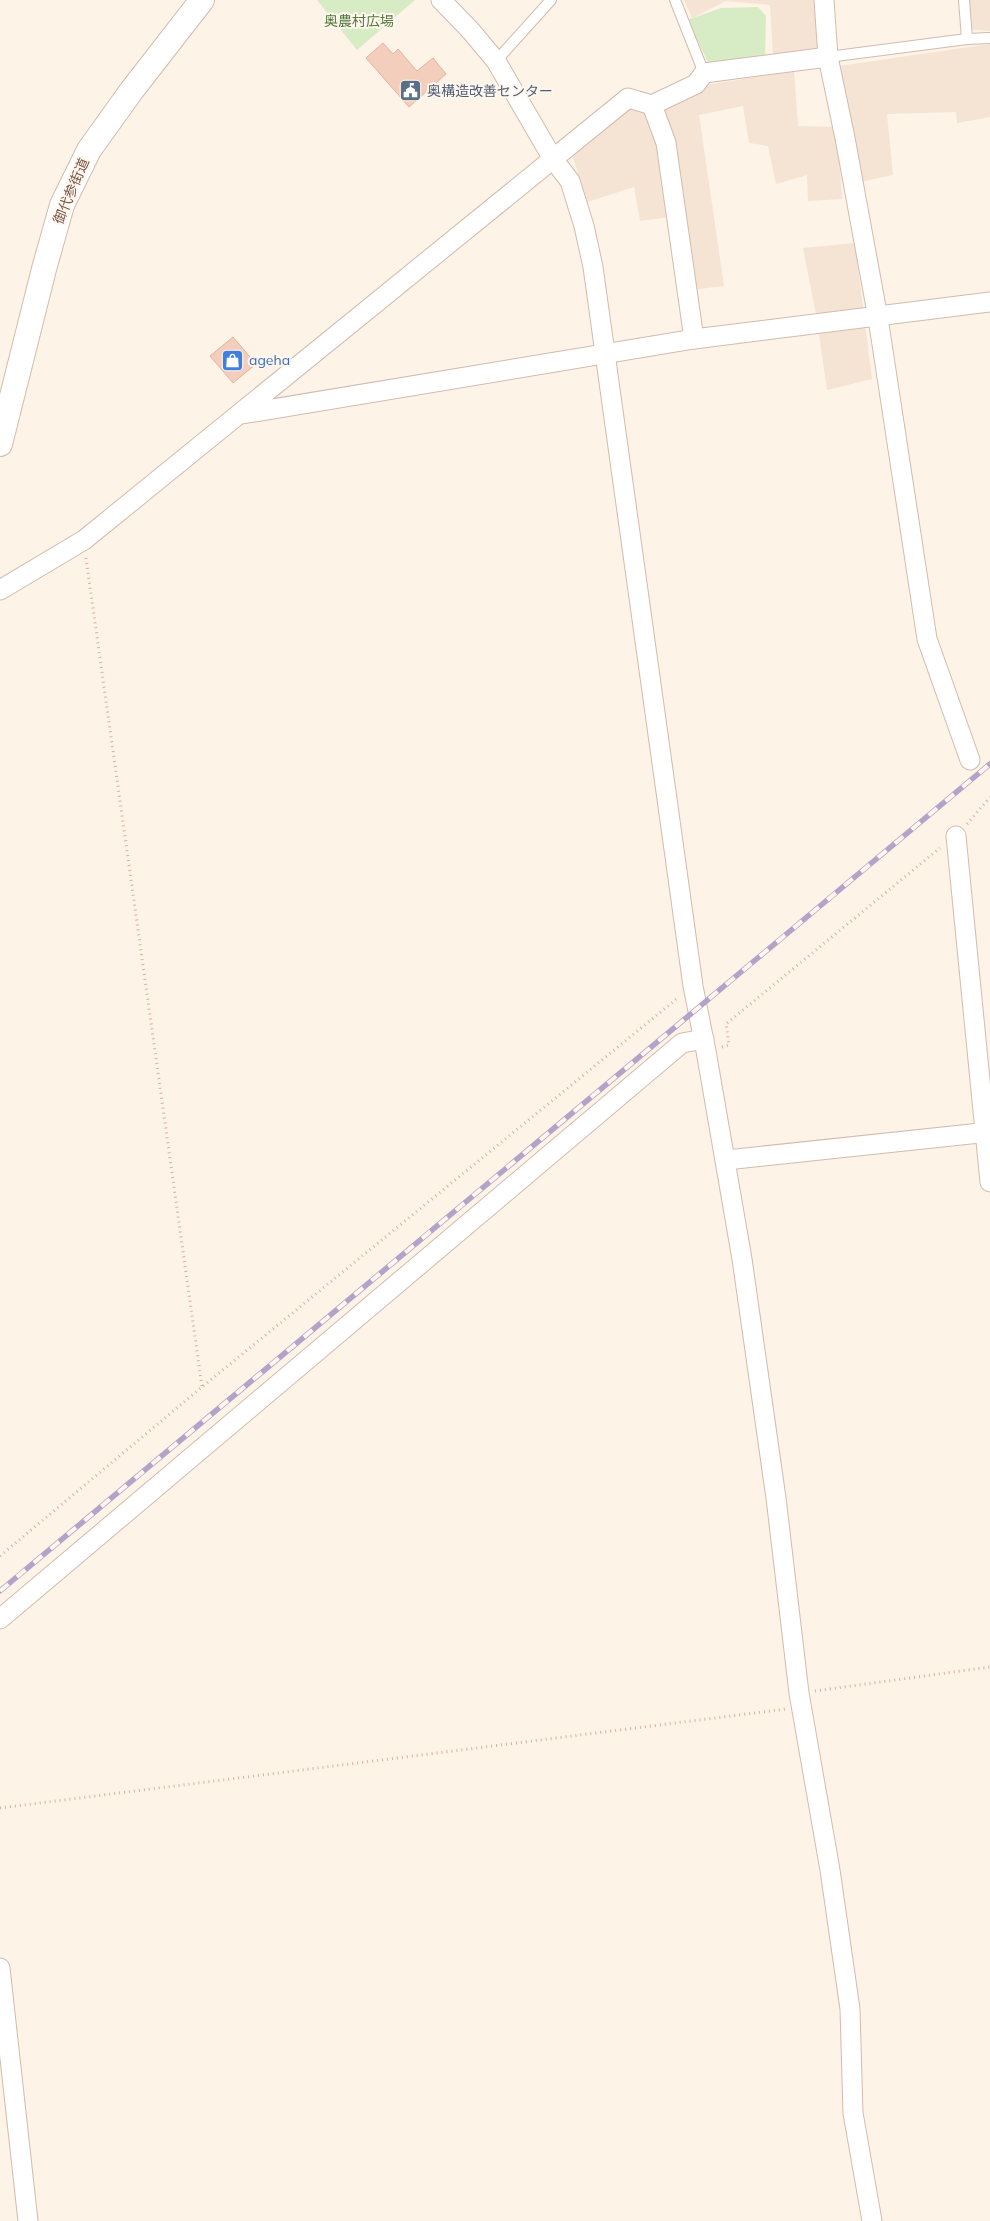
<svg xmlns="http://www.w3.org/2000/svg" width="990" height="2221" font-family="Mulish,'Noto Sans JP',sans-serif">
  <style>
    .residential { fill: #f5e4d4 }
    .green { fill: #d7ecc4 }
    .building { fill: #f4cebd; stroke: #e7b39c }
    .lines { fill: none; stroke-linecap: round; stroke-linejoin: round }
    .service-casing { stroke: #d2bbae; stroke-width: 12 }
    .minor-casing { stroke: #d2bbae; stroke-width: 21 }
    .tertiary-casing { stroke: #d2bbae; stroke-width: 26 }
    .path { stroke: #d9b19f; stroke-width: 3; stroke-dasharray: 1 4; stroke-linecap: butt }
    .service { stroke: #fff; stroke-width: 10 }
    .minor { stroke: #fff; stroke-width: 19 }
    .tertiary { stroke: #fff; stroke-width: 24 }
    .rail-casing { stroke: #b4a3c8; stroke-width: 5.5 }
    .rail { stroke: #fff7ee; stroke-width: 4; stroke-dasharray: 11; stroke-linecap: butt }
    .labels { text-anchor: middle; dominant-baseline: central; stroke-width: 4; stroke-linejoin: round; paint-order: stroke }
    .park-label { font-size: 14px; fill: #54793e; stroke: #fff7ee }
    .service-label { font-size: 14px; fill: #4e5e75; stroke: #fff7ee; text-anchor: start }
    .street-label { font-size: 14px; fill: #785649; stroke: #fff7ee }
    .shop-label { font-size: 14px; fill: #366cbe; stroke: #fff7ee; text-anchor: start }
  </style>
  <rect width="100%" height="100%" fill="#fdf3e6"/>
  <!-- residential -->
  <g class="residential">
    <polygon points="684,0 818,0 822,54 773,56 770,5 726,1 692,18"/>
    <polygon points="964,0 990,0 990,31 966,29"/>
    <polygon points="990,44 990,117 957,123 956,112 887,114 893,175 860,182 839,66"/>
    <polygon points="794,71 798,126 837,127 842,199 808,201 807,175 776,184 768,146 749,143 743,106 699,115 724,286 691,290 661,108 711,84"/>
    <polygon points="628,106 643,109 658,143 670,217 640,221 634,187 587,202 572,154"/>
    <polygon points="855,243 872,379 827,390 816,314 803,248"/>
  </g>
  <!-- green -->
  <g class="green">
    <polygon points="317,0 415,0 357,50"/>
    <polygon points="758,7 766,16 765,56 710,66 687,20 721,8"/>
  </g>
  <!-- building -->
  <g class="building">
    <polygon points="383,43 393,54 398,49 417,71 433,58 446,74 409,107 366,58"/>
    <polygon points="233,337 256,364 233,383 210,356"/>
  </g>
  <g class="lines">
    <defs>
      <g id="service">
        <polyline points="675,0 704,73"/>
        <polyline points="964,0 967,39"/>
        <polyline points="828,57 967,39 990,38"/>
        <polyline points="496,61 551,0"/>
      </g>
      <g id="minor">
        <polyline points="441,0 471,31 496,61 553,159 570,181 584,226 593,267 693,986 706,1051 742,1259 776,1498 799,1693 830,1870 850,2009 853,2113 872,2221"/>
        <polyline points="824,0 828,57 845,138 878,318 927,639 970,760"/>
        <polyline points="652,105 666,143 694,339"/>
        <polyline points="242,414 694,339 990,302"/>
        <polyline points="0,590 84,540 628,98 652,105 696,84 704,73 828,57"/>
        <polyline points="956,836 990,1182"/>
        <polyline points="726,1160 990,1132"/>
        <polyline points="0,1619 682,1043 704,1039"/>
        <polyline points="0,1968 28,2221"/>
      </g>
      <polyline id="tertiary" points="0,444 44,269 62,205 89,150 132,90 202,0"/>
    </defs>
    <!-- service casing -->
    <use href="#service" class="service-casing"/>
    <!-- minor casing -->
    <use href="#minor" class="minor-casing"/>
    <!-- tertiary casing -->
    <use href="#tertiary" class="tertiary-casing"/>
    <!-- path -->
    <g class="path">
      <polyline points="86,558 202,1387"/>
      <polyline points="967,824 990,797"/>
      <polyline points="722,1047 729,1045 726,1024 940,848"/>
      <polyline points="0,1556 202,1387 679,997"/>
      <polyline points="815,1691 990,1667"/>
      <polyline points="0,1808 786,1709"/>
    </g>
    <!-- service -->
    <use href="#service" class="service"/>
    <!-- minor -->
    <use href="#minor" class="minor"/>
    <!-- tertiary -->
    <use href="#tertiary" class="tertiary"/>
    <defs>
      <polyline id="rail" points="0,1591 990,764"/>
    </defs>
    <!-- rail casing -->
    <use href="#rail" class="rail-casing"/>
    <!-- rail -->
    <use href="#rail" class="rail"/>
  </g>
  <!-- icons -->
  <defs>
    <symbol id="civic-square" viewBox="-11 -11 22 22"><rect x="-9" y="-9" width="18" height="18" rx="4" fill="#5c6f8a" stroke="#fff7ee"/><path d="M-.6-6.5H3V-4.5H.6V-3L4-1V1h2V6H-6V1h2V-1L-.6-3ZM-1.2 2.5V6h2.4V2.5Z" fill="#fff"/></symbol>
    <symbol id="shop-square" viewBox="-11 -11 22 22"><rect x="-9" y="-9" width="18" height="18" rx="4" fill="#3f7fe0" stroke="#fff7ee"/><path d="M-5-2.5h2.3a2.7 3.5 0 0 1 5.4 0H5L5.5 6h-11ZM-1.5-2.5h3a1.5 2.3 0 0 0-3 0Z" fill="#fff"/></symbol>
  </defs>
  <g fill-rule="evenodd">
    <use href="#civic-square" x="398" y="78" width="25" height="25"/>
    <use href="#shop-square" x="220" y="348" width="25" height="25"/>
  </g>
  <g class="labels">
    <!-- park labels -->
    <g class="park-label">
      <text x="359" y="21">奥農村広場</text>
    </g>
    <!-- service labels -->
    <g class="service-label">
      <text x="427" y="91">奥構造改善センター</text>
    </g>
    <!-- street labels -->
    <g class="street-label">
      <text transform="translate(71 191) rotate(-67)">御代参街道</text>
    </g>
    <!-- shop labels -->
    <g class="shop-label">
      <text x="249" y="360">ageha</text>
    </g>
  </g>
</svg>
